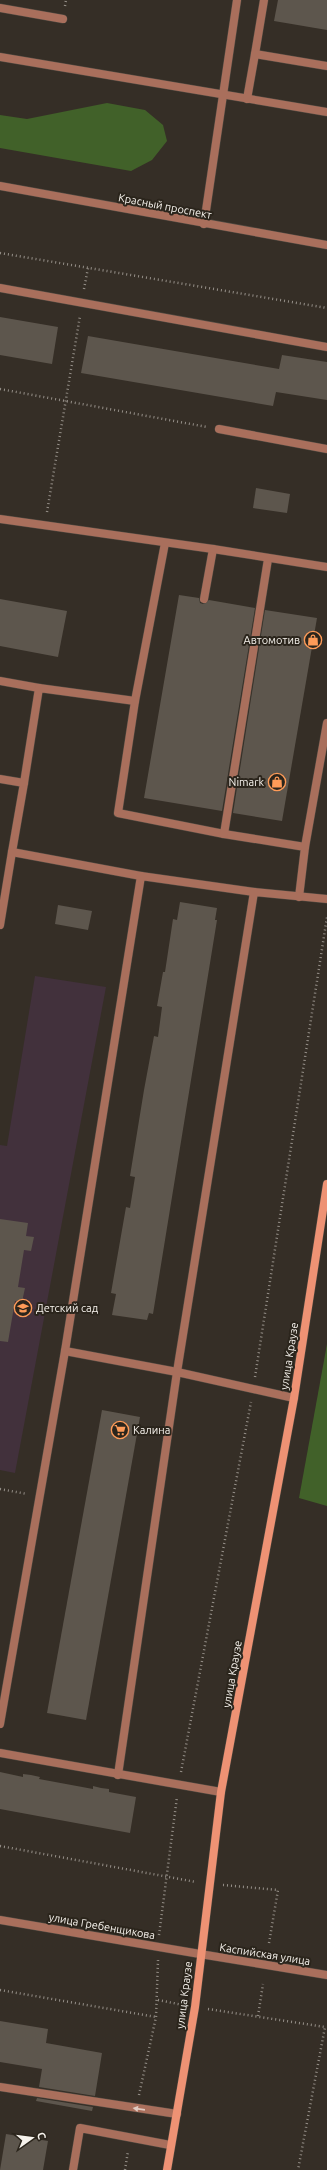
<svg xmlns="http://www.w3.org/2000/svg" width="327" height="2170" font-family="Ubuntu,sans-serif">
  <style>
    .commercial { fill: #42313c }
    .green { fill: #416129 }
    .building { fill: #5d564d }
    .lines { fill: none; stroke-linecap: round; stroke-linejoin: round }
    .service-casing { stroke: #504a42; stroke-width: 9 }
    .minor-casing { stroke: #504a42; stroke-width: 9 }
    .tertiary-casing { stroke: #504a42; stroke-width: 9 }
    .secondary-casing { stroke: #504a42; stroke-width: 9 }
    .path { stroke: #969089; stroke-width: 2.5; stroke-dasharray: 1 3; stroke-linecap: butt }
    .service { stroke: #a96f5c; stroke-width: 8 }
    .minor { stroke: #a96f5c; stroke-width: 8 }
    .tertiary { stroke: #a96f5c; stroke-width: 8 }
    .secondary { stroke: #ee9274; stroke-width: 8 }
    .oneway { fill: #e0cbc2 }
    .labels { text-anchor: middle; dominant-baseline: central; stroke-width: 4; stroke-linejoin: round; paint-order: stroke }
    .street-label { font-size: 11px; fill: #f7f3ed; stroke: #2b251c }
    .poi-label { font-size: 11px; fill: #f7f3ed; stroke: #2b251c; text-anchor: end }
  </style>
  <rect width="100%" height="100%" fill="#352e26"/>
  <!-- commercial -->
  <polygon class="commercial" points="35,976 106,987 15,1473 0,1470 0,1145 7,1146"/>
  <!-- green -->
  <g class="green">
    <polygon points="107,103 145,110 163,125 167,141 152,160 131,171 0,148 0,115 27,119"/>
    <polygon points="327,1344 327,1506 299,1498"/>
  </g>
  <!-- building -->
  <g class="building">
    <polygon points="278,0 327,0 327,30 274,21"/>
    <polygon points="0,317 58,327 52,364 0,355"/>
    <polygon points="88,336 279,369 282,355 327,362 327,400 276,392 273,406 81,373"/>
    <polygon points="256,488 290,494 287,513 253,508"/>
    <polygon points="179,595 199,598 200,603 203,604 209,600 255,608 222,811 144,798"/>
    <polygon points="0,599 67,611 58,657 0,646"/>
    <polygon points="265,610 317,618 282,821 233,813"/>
    <polygon points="180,902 217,908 215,920 217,920 153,1314 149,1313 147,1320 112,1315 116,1294 111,1293 126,1207 130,1208 135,1177 130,1176 144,1090 154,1036 158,1037 162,1007 157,1006 163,972 165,972 173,919 177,920"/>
    <polygon points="58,905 92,911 88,930 55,924"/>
    <polygon points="0,1219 28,1223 26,1236 34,1237 31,1251 24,1250 18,1287 25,1288 22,1302 15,1301 8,1342 0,1341"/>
    <polygon points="102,1410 140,1417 86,1720 47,1713"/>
    <polygon points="0,1772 23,1777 23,1774 31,1775 40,1777 39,1779 93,1789 93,1786 101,1788 109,1789 109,1792 136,1797 130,1833 0,1809"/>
    <polygon points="0,2021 48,2029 46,2043 102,2053 95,2096 39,2087 42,2069 0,2062"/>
    <polygon points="37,2098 93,2107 92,2111 36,2101"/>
    <polygon points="6,2134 48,2141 43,2170 0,2170"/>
  </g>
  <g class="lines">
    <defs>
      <g id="service">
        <polyline points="0,8 63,19"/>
        <polyline points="255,54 264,0"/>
        <polyline points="0,57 327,112"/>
        <polyline points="247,99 255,54 327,66"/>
        <polyline points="204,224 237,0"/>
        <polyline points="0,288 327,347"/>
        <polyline points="219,429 327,449"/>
        <polyline points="204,599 213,549"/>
        <polyline points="0,681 39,688"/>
        <polyline points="135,701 165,543"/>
        <polyline points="0,779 24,783 12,852"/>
        <polyline points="24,783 39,688 135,701 118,813 224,834 305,847 299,897"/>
        <polyline points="224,834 268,559"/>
        <polyline points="305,847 327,723"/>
        <polyline points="0,925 12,852 141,876"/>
        <polyline points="65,1351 177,1372 294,1398"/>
        <polyline points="0,1724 65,1351 141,876 254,892"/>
        <polyline points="0,1753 221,1792"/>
        <polyline points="118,1775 177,1372 254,892 327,899"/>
        <polyline points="0,2087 177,2114"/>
        <polyline points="73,2170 80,2128 170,2145"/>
      </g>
      <g id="minor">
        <polyline points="0,519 213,549 327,567"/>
        <polyline points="200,1954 327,1975"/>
      </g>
      <g id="tertiary">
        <polyline points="0,186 327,245"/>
        <polyline points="0,1920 200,1954"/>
      </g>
      <polyline id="secondary" points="167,2170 195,2007 221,1792 294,1398 327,1184"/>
    </defs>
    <!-- service casing -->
    <use href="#service" class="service-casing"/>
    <!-- minor casing -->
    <use href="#minor" class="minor-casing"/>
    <!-- tertiary casing -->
    <use href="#tertiary" class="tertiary-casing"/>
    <!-- secondary casing -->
    <use href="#secondary" class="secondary-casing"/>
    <!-- path -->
    <g class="path">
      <polyline points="65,6 66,0"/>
      <polyline points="0,253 327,308"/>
      <polyline points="84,289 88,268"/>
      <polyline points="0,389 207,427"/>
      <polyline points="47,512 80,316"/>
      <polyline points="255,1377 327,917"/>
      <polyline points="0,1489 27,1494"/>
      <polyline points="181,1772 251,1402"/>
      <polyline points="0,1846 196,1882"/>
      <polyline points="223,1885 278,1890 269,1943"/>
      <polyline points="159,1935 177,1797"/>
      <polyline points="0,1990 156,2017"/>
      <polyline points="158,2000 183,2005"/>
      <polyline points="208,2009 325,2027 298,2170"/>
      <polyline points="258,2016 263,1984"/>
      <polyline points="139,2095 156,2017 158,1960"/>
      <polyline points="125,2170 128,2151"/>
    </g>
    <!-- service -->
    <use href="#service" class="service"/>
    <!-- minor -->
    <use href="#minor" class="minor"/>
    <!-- tertiary -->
    <use href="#tertiary" class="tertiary"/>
    <!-- secondary -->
    <use href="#secondary" class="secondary"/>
  </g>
  <!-- one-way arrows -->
  <defs><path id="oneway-solid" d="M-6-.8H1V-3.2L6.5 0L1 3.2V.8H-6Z"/></defs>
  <use class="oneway" href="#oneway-solid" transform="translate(139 2109) rotate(-172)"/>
  <!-- icons -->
  <defs>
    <symbol id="shop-ring" viewBox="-11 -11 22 22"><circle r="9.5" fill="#2b251c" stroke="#fe9b58" stroke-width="1.5"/><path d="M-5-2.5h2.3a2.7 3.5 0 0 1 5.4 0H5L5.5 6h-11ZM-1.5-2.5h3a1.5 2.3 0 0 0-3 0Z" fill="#fe9b58"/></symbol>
    <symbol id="school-ring" viewBox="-11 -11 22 22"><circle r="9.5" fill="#2b251c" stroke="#fe9b58" stroke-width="1.5"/><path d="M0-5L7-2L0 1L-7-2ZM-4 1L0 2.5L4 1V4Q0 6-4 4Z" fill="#fe9b58"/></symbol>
    <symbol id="supermarket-ring" viewBox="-11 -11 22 22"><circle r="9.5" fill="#2b251c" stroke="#fe9b58" stroke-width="1.5"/><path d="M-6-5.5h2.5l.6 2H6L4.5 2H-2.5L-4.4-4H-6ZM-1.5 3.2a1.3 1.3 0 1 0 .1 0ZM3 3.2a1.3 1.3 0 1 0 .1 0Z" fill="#fe9b58"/></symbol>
  </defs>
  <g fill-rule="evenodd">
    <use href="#shop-ring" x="303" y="630" width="20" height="20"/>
    <use href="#shop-ring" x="267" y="772" width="20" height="20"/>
    <use href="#school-ring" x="13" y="1298" width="20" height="20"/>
    <use href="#supermarket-ring" x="110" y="1420" width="20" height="20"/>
  </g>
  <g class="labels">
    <!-- street labels -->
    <g class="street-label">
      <text transform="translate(165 206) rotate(11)">Красный проспект</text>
      <text transform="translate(289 1356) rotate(-81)">улица Краузе</text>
      <text transform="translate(232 1674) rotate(-80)">улица Краузе</text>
      <text transform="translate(102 1926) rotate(10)">улица Гребенщикова</text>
      <text transform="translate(265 1954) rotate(9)">Каспийская улица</text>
      <text transform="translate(184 1995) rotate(-83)">улица Краузе</text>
    </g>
    <!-- poi labels -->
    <g class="poi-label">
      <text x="300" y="640">Автомотив</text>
      <text x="264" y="782">Nimark</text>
      <text x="36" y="1308" text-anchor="start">Детский сад</text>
      <text x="133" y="1430" text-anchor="start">Калина</text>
    </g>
  </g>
  <!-- north arrow -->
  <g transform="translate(32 2138) rotate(76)" stroke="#2b251c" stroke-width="3" paint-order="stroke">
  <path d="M0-3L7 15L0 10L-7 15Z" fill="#f7f3ed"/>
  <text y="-6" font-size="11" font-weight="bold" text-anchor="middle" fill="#f7f3ed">С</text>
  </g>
</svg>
